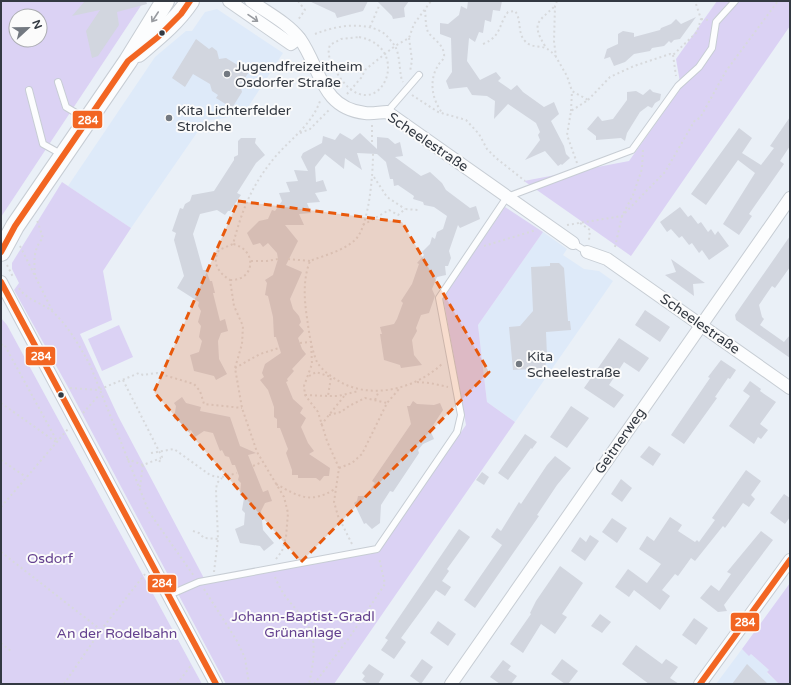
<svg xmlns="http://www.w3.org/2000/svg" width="791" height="685" font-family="'Varela Round',sans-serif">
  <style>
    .built { fill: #deeaf9 }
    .green { fill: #dbd2f4; fill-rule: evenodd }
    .building { fill: #d2d6df }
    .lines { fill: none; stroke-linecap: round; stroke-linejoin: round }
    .lane-casing { stroke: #c7cdd4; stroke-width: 8 }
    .street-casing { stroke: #c7cdd4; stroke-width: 14 }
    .secondary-casing { stroke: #c7cdd4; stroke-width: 20 }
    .path { stroke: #d7d9dc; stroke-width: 2; stroke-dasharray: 2 3; stroke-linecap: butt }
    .lane { stroke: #fcfdfe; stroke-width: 6 }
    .street { stroke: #fcfdfe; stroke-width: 12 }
    .secondary { stroke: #fcfdfe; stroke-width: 18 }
    .bus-1-casing { stroke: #fbfbfb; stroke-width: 9 }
    .bus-1 { stroke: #f26522; stroke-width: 6 }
    .oneway { stroke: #989ba0 }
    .marked { fill: #e8590c; fill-opacity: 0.2; stroke: #e8590c; stroke-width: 3; stroke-dasharray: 8 5; stroke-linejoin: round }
    .bus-dot { fill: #333942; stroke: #fbfbfb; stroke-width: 1.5 }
    .poi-dot { fill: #737981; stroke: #fbfbfb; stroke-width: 1.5 }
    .labels { text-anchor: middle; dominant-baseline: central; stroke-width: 4; stroke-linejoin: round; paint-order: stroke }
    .poi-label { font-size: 14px; fill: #333942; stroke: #fbfbfb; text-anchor: start }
    .street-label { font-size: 14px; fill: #333942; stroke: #fbfbfb }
    .park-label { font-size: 14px; fill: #64418f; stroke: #fbfbfb }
    .line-badge { stroke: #fbfbfb; stroke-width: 1.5 }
    .badge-label { font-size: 11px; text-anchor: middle; font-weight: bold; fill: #fff }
  </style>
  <rect width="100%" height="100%" fill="#eaf0f7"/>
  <!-- built -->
  <g class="built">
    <polygon points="217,9 283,53 243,115 205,121 131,228 68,186 155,57 186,31 192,31 205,12"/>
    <polygon points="543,232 567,249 563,255 584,269 599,271 613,281 515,422 487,402 478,325"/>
    <polygon points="742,649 749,655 751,654 769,670 767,673 779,684 716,684"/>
  </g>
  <!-- green -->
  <g class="green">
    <path d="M 1,1 L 144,1 L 1,217 ZM 16,16 L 40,16 L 40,40 L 16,40 Z"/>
    <polygon points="717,1 790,1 790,26 631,256 524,181 629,161 681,88 676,59"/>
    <polygon points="62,182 131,228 103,271 112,320 80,334 118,416 206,582 378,551 466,425 443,297 505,207 543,232 478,325 487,402 515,422 334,684 226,684 68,387 14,290 19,283 12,269 12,263"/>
    <polygon points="1,318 7,325 202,684 1,684"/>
    <polygon points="119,325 133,357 102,371 88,339"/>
    <polygon points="790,583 790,684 779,684 767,672 769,670 751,654 749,656 742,649"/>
  </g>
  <!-- building -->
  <g class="building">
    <polygon points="85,1 146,1 147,4 117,12 119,25 98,56 92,58 86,31 100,10 72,16"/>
    <polygon points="309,1 368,1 363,11 337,18 335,13"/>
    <polygon points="377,1 409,1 404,8 405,17 393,19 392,16"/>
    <polygon points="468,1 502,1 500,11 493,10 491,22 485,20 483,33 479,32 475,42 469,38 467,61 480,80 496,72 501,78 498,81 511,90 517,85 523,92 544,107 554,102 559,114 551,121 564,146 566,154 570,158 562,165 561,164 558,166 545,151 525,160 540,140 538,135 540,132 536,123 508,104 494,119 495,101 487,96 472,95 467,87 449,89 446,81 452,72 451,38 440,34 440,23 448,24 459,15 461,6 467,9"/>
    <polygon points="696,17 680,39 674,40 671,43 669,41 664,46 652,48 650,51 634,54 625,62 614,66 610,57 604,59 607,49 618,44 618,34 623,31 634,33 634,37 660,30 661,28 671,24 676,19 681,24"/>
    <polygon points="196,39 209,49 212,47 217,51 219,59 226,58 249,72 240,85 242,92 232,108 216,98 218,95 212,91 210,84 193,74 185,87 172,78"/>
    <polygon points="650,89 653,92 661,94 660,100 655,103 652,108 648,106 640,112 627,133 625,141 621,138 596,140 596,136 587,129 598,116 602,121 613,119 627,100 627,92 636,91 643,95"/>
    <polygon points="790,117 790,146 780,161 784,164 749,214 752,216 739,235 723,224 755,173 738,160 706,205 691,194 739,128 752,138 742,153 761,165 774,148 770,146"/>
    <polygon points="340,133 352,140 360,133 377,149 377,137 388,138 395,144 400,142 403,156 395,157 421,176 430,172 442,183 446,190 470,208 476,206 480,219 460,228 458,225 449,251 451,258 448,266 445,266 446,275 437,277 432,289 435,296 429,313 421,315 416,328 417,331 412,340 414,355 422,365 401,368 400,365 384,360 380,334 382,334 380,327 394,324 397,319 403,303 401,301 412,284 419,264 417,263 424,255 422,252 430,244 432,237 435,239 437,232 443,229 447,216 434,207 424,205 423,202 413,199 414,196 398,185 394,186 393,179 390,179 386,162 377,154 357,153 362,170 345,158 344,169 325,154 315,167 316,182 323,180 327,191 315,193 320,202 307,203 311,213 299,214 304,225 285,225 298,241 286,265 302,272 290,299 293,309 299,316 301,322 299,325 304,331 298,338 302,349 306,354 292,369 294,371 287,379 288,381 286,382 293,399 303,408 300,413 306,418 301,427 308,443 314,451 309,454 330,468 329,476 324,476 320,481 316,478 298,478 298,475 292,475 292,470 286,453 288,449 280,428 277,428 277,419 274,417 274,407 268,390 260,380 264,377 262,373 265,364 281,353 276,337 274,337 273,317 268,296 265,295 267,283 265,280 273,275 278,259 277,253 268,243 263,247 260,243 253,245 247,233 259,221 268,219 272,210 275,211 282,201 279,193 290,192 286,182 298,181 294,170 308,171 301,157 303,153 322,143 323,136 335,140"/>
    <polygon points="241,138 256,138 255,143 265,155 256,163 237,193 241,195 230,211 228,211 225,215 217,210 200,214 193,234 203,270 206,270 210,281 212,281 215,293 213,293 220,321 225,319 228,331 221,333 218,341 219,359 227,374 216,380 214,376 194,371 190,355 199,352 202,341 199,337 201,326 198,322 201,311 198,306 199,302 177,288 184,276 174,240 176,233 172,231 180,208 183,209 185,204 190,201 192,195 214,191 234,160 234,157 238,155 238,141"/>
    <polygon points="680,207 688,217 691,215 698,224 701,222 708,232 711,229 715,235 718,231 729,246 709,260 702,250 699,253 692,243 689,245 682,236 679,238 671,229 667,232 660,222"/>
    <polygon points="790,236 790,267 775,288 772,286 759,305 762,317 764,319 760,325 784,342 790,335 790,358 736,320 735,315"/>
    <polygon points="671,259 705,283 693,284 694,296 665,275 676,272"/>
    <polygon points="550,263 559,263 564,268 568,321 570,321 571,330 546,332 547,356 545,356 546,367 542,372 532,372 532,369 513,370 509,327 520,326 533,311 531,267 550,266"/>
    <polygon points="645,310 670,327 660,342 635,325"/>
    <polygon points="619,338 649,358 639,372 624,362 609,385 624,395 614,408 584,388"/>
    <polygon points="721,360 736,370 730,379 728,378 715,397 717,398 684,444 671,435 710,378 708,377"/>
    <polygon points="750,381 761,389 760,391 776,402 760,424 768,430 761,439 758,437 754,444 729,426 750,396 743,391"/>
    <polygon points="182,397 186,403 201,407 200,411 230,417 240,446 256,453 248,455 263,492 268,490 272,501 265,503 261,511 263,530 274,543 264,551 260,546 240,543 235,529 244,525 245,513 242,510 244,498 240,495 241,483 238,480 239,476 235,465 232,465 229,457 225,456 222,450 220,451 213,433 204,431 195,437 191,430 188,432 178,420 174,419 176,406 174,403"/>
    <polygon points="413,401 417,404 434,405 440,403 443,410 430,430 434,439 423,444 418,450 419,453 393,492 390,491 381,505 380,523 372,529 366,523 364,524 354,503 357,501 358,496 366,496 375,483 372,481 411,424 407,406 410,406"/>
    <polygon points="571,406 589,418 567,448 550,437"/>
    <polygon points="525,434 537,442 532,449 531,448 508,480 498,473"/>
    <polygon points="649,446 661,454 653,466 640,457"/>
    <polygon points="555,456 571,468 557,485 537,515 539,516 475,608 464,600 502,545 491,537 497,528 501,531 519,502 521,504 547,465"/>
    <polygon points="746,470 761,481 751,495 755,499 749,507 743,503 725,528 723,526 695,561 691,558 678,576 675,574 662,590 670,596 660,610 634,590 629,597 615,587 628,569 647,583 661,564 639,549 647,536 654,541 670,517 682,525 678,531 695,542 697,540 699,542 715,520 712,518"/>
    <polygon points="482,472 489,477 484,485 476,480"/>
    <polygon points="621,479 632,488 622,502 611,494"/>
    <polygon points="784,494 790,498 790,517 785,524 770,513"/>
    <polygon points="612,518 627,528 617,543 602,532"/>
    <polygon points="459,529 470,537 447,569 449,571 442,581 451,587 445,596 436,590 401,638 406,642 394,659 381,650 388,640 385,638"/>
    <polygon points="761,531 773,540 724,605 727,611 718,612 700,598 711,585 719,591 731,574 727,572"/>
    <polygon points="590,535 599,541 585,561 571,551 580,537 586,542"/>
    <polygon points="560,566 583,583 562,614 567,617 555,634 541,624 523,653 510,644 531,614 530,613 536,601"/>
    <polygon points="600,614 611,622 602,633 591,626"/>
    <polygon points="694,618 708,628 696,645 682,635"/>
    <polygon points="438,621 456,634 448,646 430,633"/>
    <polygon points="636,645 662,664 666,659 678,667 670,678 679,684 649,684 622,664"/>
    <polygon points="422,659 433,667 421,684 410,676"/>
    <polygon points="562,659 578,671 568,684 565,684 551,674"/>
    <polygon points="503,660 511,666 508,670 517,676 511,684 500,684 490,677"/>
    <polygon points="369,664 384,674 378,684 368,684 362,680 365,676 362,673"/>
    <polygon points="747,664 768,684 732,684"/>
  </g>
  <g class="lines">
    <defs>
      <g id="lane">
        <polyline points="58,82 66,107 86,119"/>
        <polyline points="29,90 43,144 61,154"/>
        <polyline points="387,112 419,75"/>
        <polyline points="573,243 587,252"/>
        <polyline points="169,595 199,582 377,549 457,432 461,415 439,298 507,197 632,150 678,86 699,67 712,48 716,22 735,1"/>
      </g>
      <g id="street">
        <polyline points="229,1 291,44 299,38"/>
        <path d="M 251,1 C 266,12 288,23 300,39 C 321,69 321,108 365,113 C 373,114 380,112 387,112 L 573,243"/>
        <polyline points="587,252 607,259 790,388"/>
        <polyline points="1,282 216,684"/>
        <polyline points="451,684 790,198"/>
        <polyline points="700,684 790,560"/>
      </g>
      <g id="secondary">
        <path d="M 138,53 C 157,37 176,22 190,1"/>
        <polyline points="1,252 15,226 128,61 165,1"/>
      </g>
    </defs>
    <!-- lane casing -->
    <use href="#lane" class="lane-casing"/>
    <!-- street casing -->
    <use href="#street" class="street-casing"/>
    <!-- secondary casing -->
    <use href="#secondary" class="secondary-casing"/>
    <!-- path -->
    <g class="path">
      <polyline points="298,1 305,10 298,20"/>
      <polyline points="557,1 555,6 554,41 556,57 567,76 572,91 588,100 571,111 567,135 577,163"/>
      <path d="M 425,10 C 426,17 425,25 428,32 C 433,39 443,44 444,54 C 445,59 441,61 439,64 C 428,80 432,100 443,114"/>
      <polyline points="701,19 709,20"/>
      <polyline points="370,27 379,6"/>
      <path d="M 315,34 C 335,26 362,21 382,32 C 387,35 391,41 395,46 L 409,38 L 414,24 L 431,1"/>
      <path d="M 359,37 C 418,48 375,135 337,73 C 332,65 326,55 330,45 L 341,39 Z"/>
      <polyline points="409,38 412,60 410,72"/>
      <path d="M 483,44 C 502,36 498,25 508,12 L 515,11 C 522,20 517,33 525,41 C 534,51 544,41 555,56"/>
      <path d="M 545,46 C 531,23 538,22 555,6"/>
      <polyline points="673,55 676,76"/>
      <path d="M 347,94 L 361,78 L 366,69 L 395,46 C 401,57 399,77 403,82"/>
      <polyline points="412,95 438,112 466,120 479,134 487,149 496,158 525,181"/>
      <polyline points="588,100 610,77 634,66 670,54 673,55 697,32 701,19 695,1"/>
      <polyline points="571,111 572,91"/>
      <polyline points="372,125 372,142"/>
      <polyline points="300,133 310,129 330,109"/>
      <path d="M 373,154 C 373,174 369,227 355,240 C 343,251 325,255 310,261 C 303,279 304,298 307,318 C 309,332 311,348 317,362 C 321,369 330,376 337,380 C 370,401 416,389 443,363"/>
      <polyline points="374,177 387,197 405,209"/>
      <polyline points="580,223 590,230 589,240"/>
      <polyline points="363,225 389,210 398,215 405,209 418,210"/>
      <polyline points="567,225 622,216 665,172 695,120 700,118 726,71 778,1"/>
      <polyline points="20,246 53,312"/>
      <polyline points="484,246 536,230"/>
      <polyline points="615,247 622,216 633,195 642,169 643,148"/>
      <polyline points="288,259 310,261"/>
      <polyline points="251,261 267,261 278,259"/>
      <polyline points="7,265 13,277"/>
      <path d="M 35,275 C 34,261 33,249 43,238 L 37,220"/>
      <path d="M 230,280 C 255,281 258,250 233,244"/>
      <path d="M 19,288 C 27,301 44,303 54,313 C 69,327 80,347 90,365 L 149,512 L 194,576"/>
      <polyline points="300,343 311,342 312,364 304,386 305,395 318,412 327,441 339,468 334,502 338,516 353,546"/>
      <polyline points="1,345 4,344 57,441"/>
      <polyline points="235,368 260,354 279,348"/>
      <polyline points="309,376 316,372 331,377 328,396 338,396 359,391"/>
      <polyline points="123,380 162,457 158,464"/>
      <polyline points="417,382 430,383 448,387"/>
      <polyline points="70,388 98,390 139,373 143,375 157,373 194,384 200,391 204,404 242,408"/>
      <polyline points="305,395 328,396"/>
      <polyline points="375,400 379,391"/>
      <polyline points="1,403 56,442"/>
      <polyline points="83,413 100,394"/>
      <polyline points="329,415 341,412 349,406 365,398 387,403"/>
      <polyline points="321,425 345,395"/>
      <path d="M 151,453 L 174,449 L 210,475 C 220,479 227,476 237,473"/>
      <polyline points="127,459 143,465 161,458"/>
      <polyline points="1,460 26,477"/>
      <polyline points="253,466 262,462"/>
      <polyline points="339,468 352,463 362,454 387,403 399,389"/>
      <path d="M 276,484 C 300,497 310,504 335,489"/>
      <polyline points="140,487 143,465"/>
      <polyline points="1,507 68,429"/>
      <polyline points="193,531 199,533 204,538 218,539"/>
      <polyline points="1,552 101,630"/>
      <path d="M 276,559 L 282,551 L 286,537 L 288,513 L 284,497 L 257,452 L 242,408 L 235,368 L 242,344 L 243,326 L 234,306 L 230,280 C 219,273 211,263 219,250 L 233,244 C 242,211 250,189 271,162 C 287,141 311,127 320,101"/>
      <polyline points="214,572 218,539 216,490 217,483 222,478"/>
      <path d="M 275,577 C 277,582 280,588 283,593 C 293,608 310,621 313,640 C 315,655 312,670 309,684"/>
      <polyline points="204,589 237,641 245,658 249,684"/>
      <polyline points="1,643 12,652"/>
      <polyline points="64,684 101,630 145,574"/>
      <polyline points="177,684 192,664"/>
      <polyline points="314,684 349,638 385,584 379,558"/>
    </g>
    <!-- lane -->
    <use href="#lane" class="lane"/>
    <!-- street -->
    <use href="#street" class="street"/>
    <!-- secondary -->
    <use href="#secondary" class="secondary"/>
    <defs>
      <g id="bus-1">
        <polyline points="1,252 15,226 128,61 158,37 181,14 190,1"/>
        <polyline points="1,282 216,684"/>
        <polyline points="700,684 790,560"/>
      </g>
    </defs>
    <!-- bus-1 casing -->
    <use href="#bus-1" class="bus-1-casing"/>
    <!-- bus-1 -->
    <use href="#bus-1" class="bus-1"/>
  </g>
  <!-- one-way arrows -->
  <defs><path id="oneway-shaft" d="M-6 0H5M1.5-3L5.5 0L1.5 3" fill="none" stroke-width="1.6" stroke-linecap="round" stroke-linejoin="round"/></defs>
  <g class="oneway">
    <use href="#oneway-shaft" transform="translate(155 17) rotate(123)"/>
    <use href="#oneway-shaft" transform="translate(253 18) rotate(35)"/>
  </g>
  <!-- marked area -->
  <path class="marked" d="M 238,201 L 402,222 L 489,372 L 301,562 L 154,392 Z"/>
  <!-- markers -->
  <g class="bus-dot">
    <circle cx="162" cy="33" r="3.5"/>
    <circle cx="61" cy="395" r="3.5"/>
  </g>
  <g class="poi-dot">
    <circle cx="227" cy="74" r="4"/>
    <circle cx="169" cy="118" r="4"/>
    <circle cx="519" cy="364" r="4"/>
  </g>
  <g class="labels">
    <!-- poi labels -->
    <g class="poi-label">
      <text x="235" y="66">Jugendfreizeitheim<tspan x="235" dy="16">Osdorfer Straße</tspan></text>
      <text x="177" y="110">Kita Lichterfelder<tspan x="177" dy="16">Strolche</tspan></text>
      <text x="527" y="356">Kita<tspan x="527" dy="16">Scheelestraße</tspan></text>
    </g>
    <!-- street labels -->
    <g class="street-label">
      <text transform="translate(428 142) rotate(34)">Scheelestraße</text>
      <text transform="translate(700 324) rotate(35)">Scheelestraße</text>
      <text transform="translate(620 441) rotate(-55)">Geitnerweg</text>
    </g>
    <!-- park labels -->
    <g class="park-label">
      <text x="50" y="558">Osdorf</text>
      <text x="303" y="616">Johann-Baptist-Gradl<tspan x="303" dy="16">Grünanlage</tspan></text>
      <text x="117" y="633">An der Rodelbahn</text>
    </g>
  </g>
  <g class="line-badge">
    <rect x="72" y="110" width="31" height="19" rx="4" fill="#f26522"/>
    <rect x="25" y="346" width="31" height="20" rx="4" fill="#f26522"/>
    <rect x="147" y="574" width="30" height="19" rx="4" fill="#f26522"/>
    <rect x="730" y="612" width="30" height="20" rx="4" fill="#f26522"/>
  </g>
  <g class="badge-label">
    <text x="88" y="124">284</text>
    <text x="41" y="360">284</text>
    <text x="162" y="587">284</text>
    <text x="745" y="626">284</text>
  </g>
  <!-- border -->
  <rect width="791" height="685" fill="none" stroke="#333942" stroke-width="4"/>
  <!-- north arrow -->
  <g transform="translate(28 28) rotate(68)"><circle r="19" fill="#fbfbfb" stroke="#abadb1"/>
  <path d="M0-3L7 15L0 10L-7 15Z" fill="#737981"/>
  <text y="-6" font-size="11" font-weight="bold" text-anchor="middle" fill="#333942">N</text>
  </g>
</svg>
